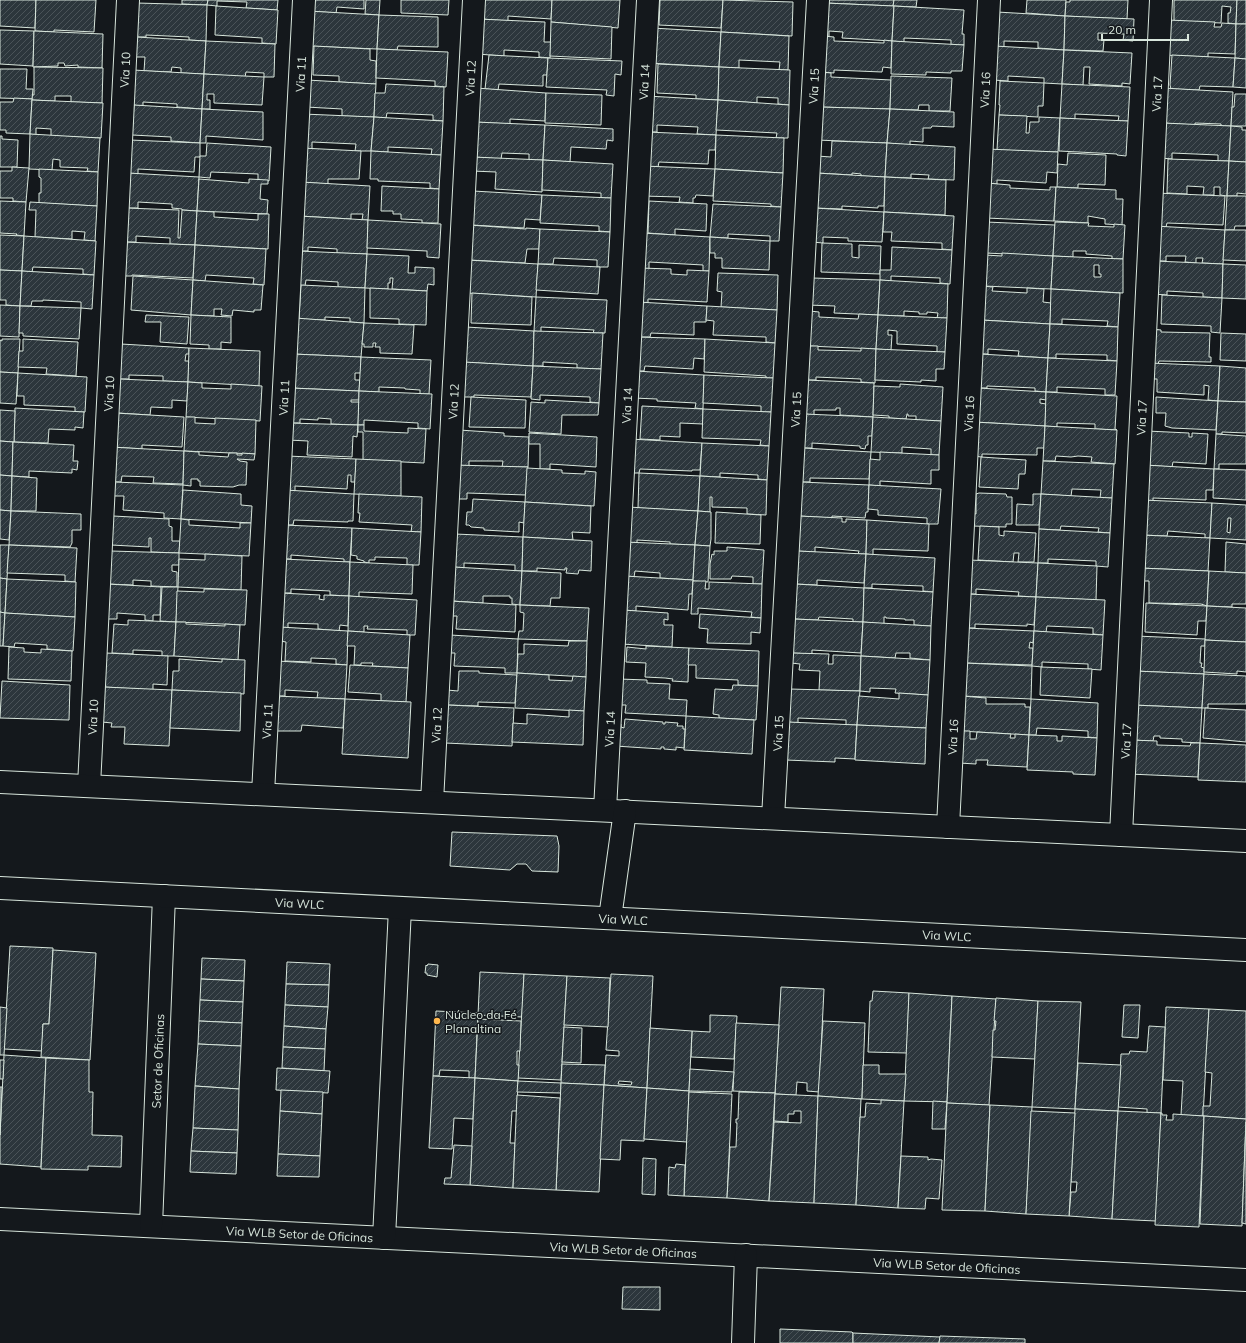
<svg xmlns="http://www.w3.org/2000/svg" width="1246" height="1343" font-family="Mulish,sans-serif">
  <style>
    .building { fill: url(#building-hatch); stroke: #d8e6dc; fill-rule: evenodd }
    .lines { fill: none; stroke-linecap: round; stroke-linejoin: round }
    .street-casing { stroke: #d8e6dc; stroke-width: 24 }
    .secondary-casing { stroke: #d8e6dc; stroke-width: 24 }
    .street { stroke: #14181c; stroke-width: 22 }
    .secondary { stroke: #14181c; stroke-width: 22 }
    .poi-dot { fill: #ffb74d; stroke: #14181c; stroke-width: 1.5 }
    .labels { text-anchor: middle; dominant-baseline: central; stroke-width: 3; stroke-linejoin: round; paint-order: stroke }
    .street-label { font-size: 12px; fill: #d8e6dc; stroke: #14181c }
    .poi-label { font-size: 12px; fill: #d8e6dc; stroke: #14181c; text-anchor: start }
  </style>
  <defs>
    <pattern id="building-hatch" width="6" height="6" patternUnits="userSpaceOnUse"><rect width="6" height="6" fill="#2c363c"/><path d="M-1 1l2-2M0 6l6-6M5 7l2-2" fill="none" stroke="#4a5358"/></pattern>
  </defs>
  <rect width="100%" height="100%" fill="#14181c"/>
  <!-- building -->
  <g class="building">
    <polygon points="0,0 36,0 35,28 0,26"/>
    <polygon points="36,0 96,0 94,32 54,30 54,32 35,31"/>
    <polygon points="182,0 208,0 207,5 182,4"/>
    <polygon points="208,0 278,0 277,10 246,8 247,2 217,1 217,6 207,5"/>
    <polygon points="309,0 364,0 364,9 337,7 336,13 309,11"/>
    <polygon points="366,0 380,0 379,15 365,14"/>
    <polygon points="401,0 449,0 448,15 401,13"/>
    <polygon points="482,0 552,0 551,19 508,16 508,21 482,19"/>
    <polygon points="552,0 620,0 618,28 551,22"/>
    <polygon points="660,0 723,0 721,28 659,25"/>
    <polygon points="723,0 793,2 792,36 721,32"/>
    <polygon points="826,0 894,0 893,6 826,3"/>
    <polygon points="894,0 917,0 916,7 893,6"/>
    <polygon points="1027,0 1066,0 1065,16 1026,13"/>
    <polygon points="1070,0 1128,0 1127,19 1065,16 1066,2 1070,2"/>
    <polygon points="1174,0 1237,0 1236,24 1228,23 1228,13 1230,13 1231,7 1222,6 1221,23 1174,21"/>
    <polygon points="1237,0 1246,0 1246,24 1236,24"/>
    <polygon points="137,3 207,5 206,41 189,40 189,37 146,35 146,37 136,37"/>
    <polygon points="825,3 894,6 892,41 842,38 843,32 829,31 829,37 823,36"/>
    <polygon points="216,6 278,10 276,44 262,43 262,38 215,35"/>
    <polygon points="894,6 964,10 962,34 964,34 964,45 951,45 951,40 904,38 904,42 892,41"/>
    <polygon points="308,11 379,15 377,49 307,46"/>
    <polygon points="997,12 1065,16 1064,50 1038,48 1038,42 1004,41 1004,47 995,46"/>
    <polygon points="379,15 438,17 438,47 398,46 397,50 377,49"/>
    <polygon points="1065,16 1134,19 1133,41 1123,40 1124,34 1098,33 1098,40 1104,40 1103,51 1064,50"/>
    <polygon points="478,19 545,22 544,42 551,42 550,58 539,57 539,52 504,50 504,56 477,54"/>
    <polygon points="1168,20 1215,22 1214,27 1221,27 1222,23 1236,24 1235,54 1208,53 1208,57 1164,55"/>
    <polygon points="551,22 612,27 611,59 550,56"/>
    <polygon points="1236,24 1246,24 1246,59 1235,58"/>
    <polygon points="652,28 721,32 719,67 648,63"/>
    <polygon points="0,30 34,31 33,66 0,64"/>
    <polygon points="34,31 103,34 102,68 78,67 78,65 65,66 64,63 58,63 58,66 33,67"/>
    <polygon points="721,32 789,36 788,70 779,70 780,62 739,60 739,68 719,67"/>
    <polygon points="823,36 834,37 834,41 884,43 884,40 892,41 891,68 883,67 882,72 834,70 834,73 822,72"/>
    <polygon points="136,37 206,41 204,74 181,73 181,68 172,67 171,72 144,71 145,57 135,57"/>
    <polygon points="206,41 275,44 274,77 264,77 264,73 246,72 245,77 204,74"/>
    <polygon points="892,41 964,45 962,71 951,71 951,73 926,72 926,75 891,74"/>
    <polygon points="314,46 370,49 370,60 376,61 376,84 339,82 339,76 313,75"/>
    <polygon points="995,46 1064,50 1062,84 1044,83 1044,78 1008,76 1008,81 993,80"/>
    <polygon points="377,49 448,52 446,87 435,86 435,81 376,78"/>
    <polygon points="1064,50 1132,53 1130,84 1122,83 1122,86 1089,84 1090,67 1084,67 1083,85 1062,84"/>
    <polygon points="489,55 548,58 547,75 543,75 543,86 499,84 498,90 485,89"/>
    <polygon points="1172,55 1235,58 1233,87 1200,86 1199,90 1171,89 1170,85"/>
    <polygon points="548,58 622,61 621,75 615,74 614,96 606,95 607,90 546,87"/>
    <polygon points="1235,58 1246,59 1246,88 1233,87"/>
    <polygon points="658,64 719,67 718,100 696,99 696,95 657,93"/>
    <polygon points="34,67 103,68 102,103 71,102 71,96 55,96 55,101 32,100 32,95 34,95"/>
    <polygon points="719,67 790,70 789,105 778,104 778,98 757,97 757,103 718,100"/>
    <polygon points="0,69 27,69 26,89 33,89 32,99 0,98"/>
    <polygon points="133,70 204,74 202,109 177,107 177,104 143,102 143,106 131,105"/>
    <polygon points="822,72 831,73 831,77 891,80 890,109 820,107"/>
    <polygon points="204,74 264,77 262,105 214,103 214,94 207,94 207,100 210,100 210,109 202,109"/>
    <polygon points="891,76 952,78 950,111 929,111 929,105 919,105 918,110 890,109"/>
    <polygon points="307,80 376,84 374,117 342,116 342,109 306,107"/>
    <polygon points="1000,81 1044,83 1043,106 1038,106 1038,117 999,115 1000,105 999,105"/>
    <polygon points="386,84 444,87 443,121 433,120 433,115 387,113 386,118 374,117 375,93 385,93"/>
    <polygon points="1062,84 1130,87 1128,121 1118,121 1119,116 1075,114 1075,119 1060,118"/>
    <polygon points="476,88 546,93 545,121 510,119 510,124 475,122"/>
    <polygon points="1163,88 1233,92 1231,126 1221,126 1221,124 1195,123 1195,125 1163,123"/>
    <polygon points="546,93 602,95 601,125 545,123"/>
    <polygon points="1235,94 1246,94 1246,126 1231,126 1232,107 1234,107"/>
    <polygon points="647,96 718,100 716,135 697,134 698,127 657,125 657,132 646,132"/>
    <polygon points="14,98 32,99 30,134 6,133 6,130 0,130 0,102 13,102"/>
    <polygon points="32,100 103,103 101,138 51,136 51,129 36,128 36,135 30,134"/>
    <polygon points="718,100 789,105 788,138 776,138 777,133 716,130"/>
    <polygon points="134,105 202,109 200,143 171,141 171,137 132,135"/>
    <polygon points="820,107 890,109 887,143 817,140"/>
    <polygon points="202,109 263,112 263,140 206,136 206,143 200,143"/>
    <polygon points="890,109 954,112 954,127 932,126 931,128 923,128 923,142 910,141 910,145 887,143"/>
    <polygon points="303,114 374,117 371,151 355,151 356,144 312,142 312,149 302,148"/>
    <polygon points="999,115 1027,116 1026,133 1029,133 1030,122 1039,122 1039,117 1060,118 1058,152 997,150"/>
    <polygon points="374,117 443,121 441,155 431,155 432,149 388,147 388,152 371,151"/>
    <polygon points="1060,118 1128,121 1126,156 1117,155 1117,154 1059,151"/>
    <polygon points="475,122 545,125 543,160 529,160 529,154 502,153 501,159 473,157"/>
    <polygon points="1163,123 1231,126 1229,161 1218,161 1218,155 1172,153 1172,159 1161,158"/>
    <polygon points="545,125 613,129 613,141 607,140 606,149 571,147 570,162 543,160"/>
    <polygon points="1231,126 1242,127 1242,130 1246,130 1246,162 1229,161"/>
    <polygon points="647,132 716,135 715,150 709,150 708,164 659,162 658,167 646,166"/>
    <polygon points="30,134 100,138 98,172 87,171 88,168 60,167 60,160 53,159 52,170 29,169"/>
    <polygon points="716,135 784,138 783,173 715,169"/>
    <polygon points="0,136 2,136 2,139 18,140 17,167 0,167"/>
    <polygon points="130,140 200,143 200,157 195,157 194,172 138,169 138,174 128,173"/>
    <polygon points="832,141 887,143 885,177 861,176 861,174 852,173 852,175 817,173 817,156 831,157"/>
    <polygon points="207,143 271,147 269,181 258,180 258,174 211,172 210,178 199,177 200,156 206,156"/>
    <polygon points="887,143 955,147 954,180 928,179 929,175 911,174 911,178 885,177"/>
    <polygon points="302,148 361,151 359,179 328,179 328,184 299,182"/>
    <polygon points="987,149 1058,152 1057,173 1047,172 1046,183 997,180 997,184 986,183"/>
    <polygon points="371,151 441,155 439,189 430,188 430,183 378,181 378,179 370,179"/>
    <polygon points="1068,153 1106,155 1105,185 1078,184 1078,188 1057,187 1058,164 1067,165"/>
    <polygon points="473,157 543,160 542,192 495,189 496,172 472,171"/>
    <polygon points="1168,159 1229,161 1227,196 1220,195 1220,187 1214,187 1214,195 1203,195 1204,187 1187,186 1187,194 1167,193"/>
    <polygon points="543,160 613,164 611,198 601,198 601,193 542,190"/>
    <polygon points="1229,161 1246,162 1246,194 1237,193 1237,196 1227,196"/>
    <polygon points="644,166 715,169 713,196 696,195 695,198 693,198 693,203 679,202 680,197 642,196"/>
    <polygon points="12,167 29,168 26,202 13,201 13,198 0,198 0,171 12,171"/>
    <polygon points="39,169 98,172 97,206 39,203 39,193 41,193 41,178 39,177"/>
    <polygon points="715,169 783,173 781,207 771,206 771,204 713,201"/>
    <polygon points="128,173 199,177 197,211 182,210 182,209 172,208 172,204 138,202 138,208 126,208"/>
    <polygon points="816,173 885,177 884,206 878,206 878,208 842,206 842,209 814,208"/>
    <polygon points="885,177 946,180 945,215 884,212"/>
    <polygon points="199,179 249,183 249,179 268,180 268,184 261,184 260,199 268,200 267,214 197,211"/>
    <polygon points="301,182 370,186 368,220 362,220 363,214 351,214 351,219 299,216"/>
    <polygon points="987,183 1010,185 1010,188 1050,190 1050,187 1056,187 1054,221 986,218"/>
    <polygon points="382,186 439,189 438,223 422,223 422,220 401,219 401,214 393,214 393,211 381,211"/>
    <polygon points="1056,187 1116,190 1116,199 1123,199 1122,225 1105,224 1105,219 1088,216 1088,223 1054,221"/>
    <polygon points="473,191 542,195 540,220 525,219 524,228 471,225"/>
    <polygon points="1156,193 1225,196 1223,225 1167,223 1166,227 1155,226"/>
    <polygon points="542,195 611,198 610,232 599,231 599,226 540,223"/>
    <polygon points="1227,196 1246,196 1246,226 1235,226 1234,230 1225,230"/>
    <polygon points="0,201 26,202 24,236 16,235 17,234 0,233"/>
    <polygon points="649,201 707,204 706,231 675,229 675,235 648,233"/>
    <polygon points="30,202 97,206 95,241 84,240 85,232 72,231 72,239 35,237 36,210 29,210"/>
    <polygon points="713,204 781,207 779,241 770,241 770,236 728,234 728,238 710,237"/>
    <polygon points="126,208 179,210 178,238 180,238 182,210 197,211 195,245 170,244 170,238 136,236 136,242 125,242"/>
    <polygon points="814,208 884,212 882,242 848,241 848,238 823,237 823,243 812,242"/>
    <polygon points="197,211 214,212 214,217 258,220 258,214 269,214 268,249 195,245"/>
    <polygon points="884,212 954,216 952,250 942,249 942,243 891,241 892,232 883,232"/>
    <polygon points="299,216 368,220 367,254 337,253 337,249 308,247 308,251 298,251"/>
    <polygon points="368,220 441,224 439,258 427,257 427,251 367,248"/>
    <polygon points="986,222 1055,225 1053,256 985,253"/>
    <polygon points="1055,222 1089,223 1088,226 1114,227 1114,224 1125,225 1123,259 1112,259 1112,256 1086,254 1086,251 1073,251 1073,257 1053,256"/>
    <polygon points="469,225 526,229 526,228 540,229 539,249 527,249 525,263 469,260"/>
    <polygon points="1155,226 1225,230 1223,264 1202,263 1203,258 1196,258 1196,263 1185,262 1186,256 1166,256 1166,261 1153,261"/>
    <polygon points="540,229 610,232 608,267 597,267 597,260 554,258 553,264 538,264"/>
    <polygon points="1225,230 1246,230 1246,261 1223,260"/>
    <polygon points="642,233 710,237 709,271 703,271 703,265 649,262 649,269 640,268"/>
    <polygon points="0,235 24,236 22,271 0,270"/>
    <polygon points="24,236 96,241 94,275 83,274 83,269 33,267 32,272 22,271"/>
    <polygon points="710,237 770,241 769,270 722,268 722,258 715,258 715,253 710,253"/>
    <polygon points="124,242 195,245 193,278 132,275 132,276 122,276"/>
    <polygon points="822,243 852,244 852,257 859,258 859,245 881,246 880,274 821,272"/>
    <polygon points="195,245 266,249 264,285 253,284 254,278 206,275 205,281 193,280"/>
    <polygon points="892,247 952,250 950,284 940,283 940,278 891,276 891,281 880,280 880,270 891,270"/>
    <polygon points="298,251 367,254 365,288 338,287 338,282 306,280 305,286 296,285"/>
    <polygon points="1002,253 1053,256 1051,289 984,286 985,255 1002,256"/>
    <polygon points="367,254 409,256 408,273 415,273 415,267 434,268 434,285 428,284 427,291 392,289 393,278 390,278 390,283 388,283 388,289 365,288"/>
    <path d="M 1053,256 L 1123,259 L 1123,293 L 1051,289 ZM 1094,265 L 1099,265 L 1099,274 L 1101,274 L 1101,277 L 1094,277 Z"/>
    <polygon points="467,260 538,264 536,297 467,293"/>
    <polygon points="1155,261 1223,264 1222,298 1203,297 1203,293 1167,291 1167,295 1153,294"/>
    <polygon points="538,264 600,267 598,294 536,290"/>
    <polygon points="1223,264 1246,265 1246,299 1222,298"/>
    <polygon points="640,268 671,269 671,274 687,275 687,270 709,271 707,302 648,299 648,303 638,302"/>
    <polygon points="0,270 22,271 20,306 6,305 6,300 0,300"/>
    <polygon points="22,271 94,275 92,309 81,308 81,302 43,300 43,301 32,301 31,306 20,306"/>
    <polygon points="718,273 778,275 777,310 721,307 722,292 717,291"/>
    <polygon points="133,276 193,280 191,315 131,310"/>
    <polygon points="812,278 880,280 878,315 834,313 835,306 807,305"/>
    <polygon points="193,280 263,285 261,310 254,310 254,312 233,310 232,316 221,315 222,309 214,309 214,316 191,315"/>
    <polygon points="880,280 948,284 947,318 937,318 938,313 927,312 927,314 919,314 919,312 904,311 904,316 878,315"/>
    <polygon points="301,285 365,288 364,323 350,322 350,318 325,317 325,320 299,319"/>
    <polygon points="981,286 993,287 992,291 1027,293 1027,288 1044,289 1043,302 1051,303 1050,324 981,320"/>
    <polygon points="370,288 427,291 426,325 399,324 399,319 370,318"/>
    <polygon points="1051,289 1120,293 1118,327 1107,326 1108,321 1062,319 1062,324 1050,324"/>
    <polygon points="472,293 532,297 531,325 471,323"/>
    <polygon points="1162,295 1222,298 1220,333 1211,332 1211,326 1161,324"/>
    <polygon points="536,297 607,300 605,333 593,333 594,330 541,327 541,332 534,331"/>
    <polygon points="638,302 707,306 706,322 694,322 694,335 651,333 650,337 636,337"/>
    <polygon points="0,305 20,306 19,337 0,336"/>
    <polygon points="20,306 81,308 79,339 23,336 23,333 19,333"/>
    <polygon points="707,306 777,310 775,343 766,342 766,337 713,335 714,321 706,320"/>
    <polygon points="810,311 819,312 819,317 858,319 859,314 878,315 876,349 808,346"/>
    <polygon points="146,315 189,317 187,344 160,342 161,322 145,322"/>
    <polygon points="191,315 231,317 231,343 221,342 221,349 209,349 209,345 190,344"/>
    <polygon points="878,315 947,318 945,352 937,352 937,346 897,344 897,331 888,330 888,335 892,335 891,350 876,349"/>
    <polygon points="295,318 364,323 361,357 293,354"/>
    <polygon points="981,320 1050,324 1048,358 1018,356 1019,351 988,349 988,354 980,354"/>
    <polygon points="364,323 414,325 412,354 380,353 380,347 375,347 376,343 373,343 373,347 364,347 364,344 362,344"/>
    <polygon points="1050,324 1118,327 1117,361 1107,360 1107,355 1056,354 1056,358 1048,358"/>
    <polygon points="466,327 534,331 533,366 461,362"/>
    <polygon points="1152,329 1161,330 1161,332 1210,333 1209,357 1211,357 1211,362 1159,361 1158,364 1150,363"/>
    <polygon points="534,331 603,333 601,369 577,368 577,364 543,362 543,366 533,366"/>
    <polygon points="1221,333 1246,334 1246,361 1220,360"/>
    <polygon points="636,337 705,339 704,359 694,358 693,369 645,366 644,371 635,371"/>
    <polygon points="2,339 20,339 18,373 0,372 0,340 2,341"/>
    <polygon points="23,339 78,342 76,376 46,374 47,368 18,367 19,351 23,351"/>
    <polygon points="705,339 775,343 773,378 766,378 766,376 704,372"/>
    <polygon points="121,344 189,348 189,354 186,354 185,361 189,361 188,382 163,381 163,376 129,375 129,379 119,379"/>
    <polygon points="808,346 818,346 818,350 861,351 861,348 876,349 875,383 861,382 861,379 816,377 816,380 806,380"/>
    <polygon points="189,348 260,351 259,386 188,382"/>
    <polygon points="876,349 945,352 944,369 936,369 936,381 921,380 921,382 875,380"/>
    <polygon points="293,354 361,357 361,373 355,373 355,380 360,380 359,391 291,388"/>
    <polygon points="980,354 1048,358 1046,392 1035,391 1035,388 987,386 987,388 978,388"/>
    <polygon points="361,357 431,360 429,394 420,394 420,390 405,389 405,388 379,387 379,392 359,391"/>
    <polygon points="1048,358 1117,361 1115,395 1105,395 1105,389 1057,387 1057,392 1046,392"/>
    <polygon points="464,362 533,366 531,397 474,395 474,397 462,397"/>
    <polygon points="1150,363 1220,366 1218,401 1208,400 1209,386 1204,385 1204,395 1157,392 1157,379 1149,379"/>
    <polygon points="533,366 601,369 599,403 590,402 590,397 540,395 540,400 531,399"/>
    <polygon points="1220,366 1246,368 1246,402 1218,401"/>
    <polygon points="635,371 704,375 703,409 695,408 696,403 657,401 657,399 633,398"/>
    <polygon points="0,372 18,373 16,404 0,403"/>
    <polygon points="18,373 87,377 85,412 75,412 75,407 24,405 24,396 17,396"/>
    <polygon points="704,375 773,378 771,412 761,412 761,406 703,403"/>
    <polygon points="119,379 188,382 187,401 172,400 172,408 151,407 150,415 118,413"/>
    <polygon points="806,380 874,383 873,417 840,415 840,408 836,408 836,410 814,410 814,415 805,414"/>
    <polygon points="188,382 202,383 202,388 231,389 231,384 262,386 260,421 186,417"/>
    <polygon points="900,384 943,387 941,421 916,420 916,416 908,416 908,414 907,414 906,419 889,418 889,416 873,415 874,386 900,387"/>
    <polygon points="291,388 359,391 359,400 351,400 351,402 359,402 358,425 331,424 331,419 318,418 318,420 300,419 300,423 289,423"/>
    <polygon points="978,388 1046,392 1046,400 1040,399 1040,403 1046,404 1045,426 974,422"/>
    <polygon points="359,391 432,394 430,429 418,428 418,423 364,420 364,425 358,425"/>
    <polygon points="1046,392 1117,396 1115,429 1117,430 1095,429 1095,424 1057,423 1057,427 1045,426"/>
    <polygon points="471,397 526,400 525,428 469,427"/>
    <polygon points="1156,397 1218,401 1216,430 1172,428 1165,426 1166,413 1156,413"/>
    <polygon points="545,400 599,403 598,415 562,415 561,434 529,432 531,402 545,403"/>
    <polygon points="1218,401 1246,402 1246,433 1222,432 1222,434 1216,434"/>
    <polygon points="642,406 703,409 703,424 680,423 680,437 660,436 660,440 640,439"/>
    <polygon points="15,408 84,412 83,428 75,427 75,430 49,429 48,443 14,442"/>
    <polygon points="703,409 771,412 769,446 760,445 761,440 702,438"/>
    <polygon points="0,410 15,411 14,442 0,441"/>
    <polygon points="115,413 184,417 182,447 142,445 142,449 113,447"/>
    <polygon points="805,414 873,417 872,436 868,436 868,445 866,445 865,449 860,448 860,446 812,443 812,448 803,448"/>
    <polygon points="186,417 195,417 195,423 215,424 215,418 256,420 255,454 184,451"/>
    <polygon points="873,417 941,421 939,455 931,455 931,449 902,447 902,453 871,452"/>
    <polygon points="974,422 1045,426 1044,448 1037,448 1037,455 982,454 982,457 972,456"/>
    <polygon points="289,423 358,425 357,437 353,436 352,457 307,455 308,441 288,440"/>
    <polygon points="358,425 364,425 364,431 408,433 408,428 426,429 424,463 363,460 363,432 358,432"/>
    <polygon points="1045,426 1117,430 1115,464 1091,462 1092,457 1078,456 1071,457 1056,456 1055,461 1043,461"/>
    <polygon points="459,430 504,433 504,436 529,437 528,467 502,467 503,461 469,461 469,466 457,465"/>
    <polygon points="1147,431 1189,433 1189,437 1192,437 1192,433 1208,434 1206,464 1173,462 1172,467 1145,465"/>
    <polygon points="529,433 597,437 596,467 550,464 550,469 540,469 540,444 529,444"/>
    <polygon points="1216,434 1246,436 1246,464 1219,464 1219,469 1214,469"/>
    <polygon points="630,439 702,443 700,470 692,470 692,471 640,469 639,473 630,473"/>
    <polygon points="0,441 13,442 12,476 0,475"/>
    <polygon points="13,442 74,445 73,461 78,461 77,470 72,469 72,473 29,471 29,477 12,476"/>
    <polygon points="702,443 769,446 767,480 758,479 758,475 720,473 720,477 700,476"/>
    <polygon points="110,447 184,451 183,484 153,483 154,477 122,476 121,482 115,482"/>
    <polygon points="803,448 871,452 869,479 810,478 810,482 801,482"/>
    <polygon points="184,451 199,452 199,455 228,457 229,453 237,453 237,455 242,455 242,453 255,454 254,460 237,459 240,461 247,462 246,485 239,485 233,487 200,486 200,481 198,481 198,479 191,479 191,486 183,485"/>
    <polygon points="880,452 939,455 939,470 931,470 931,484 880,481 880,486 869,485 870,459 880,460"/>
    <polygon points="287,456 356,459 355,482 351,482 351,475 348,475 347,489 295,486 295,491 285,490"/>
    <polygon points="981,457 1026,460 1025,474 1019,474 1018,489 979,487"/>
    <polygon points="356,459 401,461 401,496 354,494"/>
    <polygon points="1043,461 1114,464 1112,498 1100,498 1101,490 1072,489 1071,496 1041,494"/>
    <polygon points="454,465 528,467 526,495 467,493 467,499 457,499"/>
    <polygon points="1145,465 1214,469 1213,490 1206,490 1206,500 1153,498 1153,501 1143,500"/>
    <polygon points="527,468 562,470 562,473 585,474 585,471 596,472 594,506 525,502"/>
    <polygon points="1214,469 1246,470 1246,500 1213,498"/>
    <polygon points="639,473 700,476 698,511 638,508"/>
    <polygon points="0,475 12,476 11,511 0,510"/>
    <polygon points="12,476 37,478 36,511 11,511"/>
    <polygon points="700,476 767,480 766,515 747,514 747,508 712,507 712,497 710,497 710,512 698,511"/>
    <polygon points="115,482 183,485 181,519 164,518 164,513 123,510 124,496 114,496"/>
    <polygon points="801,482 869,485 868,512 866,512 865,518 832,516 832,518 799,516"/>
    <polygon points="869,485 941,489 938,524 927,524 927,518 878,515 878,510 868,509"/>
    <polygon points="183,490 241,494 241,505 252,506 251,523 181,519"/>
    <polygon points="285,490 354,494 353,521 348,521 348,522 294,520 293,525 284,525"/>
    <polygon points="979,493 1006,494 1007,497 1012,497 1012,524 1006,524 1006,527 972,526 971,513 976,514 976,494"/>
    <polygon points="359,494 422,497 421,532 411,532 412,525 359,522 360,513 358,513"/>
    <polygon points="1033,494 1041,494 1039,525 1016,525 1017,504 1033,505"/>
    <polygon points="1041,494 1112,498 1110,533 1098,532 1099,528 1061,526 1060,530 1039,529"/>
    <polygon points="473,499 525,502 524,523 519,522 519,532 484,530 484,528 471,527 469,525 466,525 467,512 472,512"/>
    <polygon points="1143,500 1212,503 1210,538 1205,538 1205,534 1168,531 1167,536 1141,535"/>
    <polygon points="525,502 591,506 590,533 572,532 573,540 523,537"/>
    <path d="M 1212,503 L 1246,505 L 1246,540 L 1210,538 ZM 1228,518 L 1231,518 L 1230,533 L 1227,532 Z"/>
    <polygon points="628,507 698,511 695,545 670,544 670,542 637,540 637,543 626,542"/>
    <polygon points="0,510 11,511 9,540 0,539"/>
    <polygon points="11,511 81,514 81,530 72,530 72,543 70,547 9,545"/>
    <polygon points="698,511 711,512 711,539 710,546 695,545"/>
    <polygon points="716,512 761,515 760,544 715,543"/>
    <polygon points="113,516 169,519 169,526 172,527 172,541 180,541 179,553 151,552 151,538 149,538 149,547 111,545"/>
    <polygon points="799,516 842,518 842,522 846,522 846,519 867,520 866,554 858,554 859,551 815,547 815,552 797,551"/>
    <polygon points="181,519 189,520 189,525 240,528 240,523 251,523 249,556 179,553"/>
    <polygon points="867,520 929,524 928,551 873,549 873,555 866,554"/>
    <polygon points="284,525 352,528 350,562 344,562 344,559 291,555 291,559 282,559"/>
    <polygon points="980,526 999,527 999,535 1004,536 1004,531 1036,533 1034,562 1018,562 1019,553 1014,553 1013,562 978,560"/>
    <polygon points="352,528 421,532 419,565 407,565 407,558 375,557 375,560 369,560 369,563 364,562 364,561 357,559 357,556 351,555"/>
    <polygon points="1039,529 1110,533 1108,567 1096,566 1096,561 1048,559 1048,563 1038,563"/>
    <polygon points="455,534 523,537 522,571 515,571 515,565 464,563 464,568 454,567"/>
    <polygon points="1141,535 1210,538 1208,571 1140,568"/>
    <polygon points="523,537 592,541 591,571 579,570 578,574 566,573 567,568 565,568 565,570 537,568 537,571 522,571"/>
    <polygon points="625,542 695,545 693,580 660,578 660,573 635,571 634,577 623,576"/>
    <polygon points="1226,542 1246,544 1246,573 1225,572"/>
    <polygon points="0,545 9,545 7,579 0,578"/>
    <polygon points="9,545 77,548 75,582 65,581 65,575 7,573"/>
    <polygon points="695,545 710,546 708,582 693,581"/>
    <polygon points="727,547 764,550 762,584 753,584 753,577 732,576 731,579 710,579 710,564 712,554 714,555 714,551 727,551"/>
    <polygon points="111,551 179,553 179,565 172,565 172,571 177,572 177,587 151,586 151,581 133,580 133,585 107,584"/>
    <polygon points="797,551 866,554 864,583 817,580 817,585 795,584"/>
    <polygon points="205,554 242,556 241,590 178,587 179,559 205,560"/>
    <polygon points="866,554 935,558 933,592 923,591 923,586 872,584 872,588 864,588"/>
    <polygon points="282,559 350,562 349,596 330,595 330,591 291,589 291,593 280,593"/>
    <polygon points="969,560 1038,563 1036,597 1018,596 1019,592 976,589 976,594 966,594"/>
    <polygon points="350,562 413,565 412,594 359,592 359,597 349,596"/>
    <polygon points="1038,563 1097,566 1096,600 1036,597"/>
    <polygon points="454,567 522,571 520,605 512,604 512,598 510,598 510,596 483,596 483,603 452,601"/>
    <polygon points="1140,568 1209,571 1207,606 1201,604 1149,603 1149,581 1140,581"/>
    <polygon points="522,571 561,573 560,598 551,598 550,606 520,605"/>
    <polygon points="1209,571 1246,573 1246,604 1232,604 1232,607 1207,606"/>
    <polygon points="625,576 693,580 692,594 689,594 688,610 636,606 636,611 623,610"/>
    <polygon points="0,578 7,579 5,613 0,612"/>
    <polygon points="7,579 76,582 75,617 5,613"/>
    <polygon points="693,581 706,581 705,589 709,589 709,582 762,584 761,618 751,617 752,612 698,608 698,614 691,614"/>
    <polygon points="107,584 161,587 160,615 153,615 153,621 145,620 145,615 117,613 117,619 105,619"/>
    <polygon points="795,584 864,588 863,622 853,622 853,619 819,617 818,620 794,619"/>
    <polygon points="162,587 178,587 176,622 160,621"/>
    <polygon points="864,588 933,592 931,626 914,625 914,620 905,620 905,619 886,618 886,617 884,617 884,624 863,622"/>
    <polygon points="204,589 247,590 245,625 176,622 177,591 204,592"/>
    <polygon points="280,593 320,595 319,599 324,600 324,595 349,596 348,626 340,625 339,631 318,629 318,624 288,623 288,628 279,627"/>
    <polygon points="967,594 1036,597 1034,625 1027,624 1027,626 975,624 975,628 965,628"/>
    <polygon points="349,596 417,600 415,635 407,635 407,630 367,629 368,626 364,626 364,632 348,631"/>
    <polygon points="1036,597 1105,600 1103,635 1093,634 1093,628 1047,626 1046,632 1034,631"/>
    <polygon points="450,601 516,605 515,632 456,629 457,616 449,616"/>
    <polygon points="1146,603 1207,606 1206,621 1198,621 1197,635 1145,632"/>
    <polygon points="520,605 589,608 587,641 518,639 519,631 523,631 524,613 520,612"/>
    <polygon points="1207,606 1246,608 1246,642 1205,640"/>
    <polygon points="623,610 668,613 668,620 664,619 664,625 673,625 672,647 621,644"/>
    <polygon points="0,612 5,613 3,646 0,646"/>
    <polygon points="5,613 75,617 73,651 47,649 47,645 15,643 14,647 3,646"/>
    <polygon points="700,614 761,618 760,633 751,632 751,644 707,643 708,629 699,628"/>
    <polygon points="794,619 863,622 861,653 812,650 812,654 792,653"/>
    <polygon points="128,620 176,622 174,656 162,656 162,651 133,650 133,654 112,653 114,624 128,625"/>
    <polygon points="176,622 186,622 186,624 225,626 225,624 240,625 238,660 174,656"/>
    <polygon points="863,622 931,626 930,660 910,658 910,653 896,653 895,658 861,656"/>
    <polygon points="280,627 348,631 347,665 336,664 336,659 311,658 311,662 285,661 286,642 280,641"/>
    <polygon points="965,628 1034,631 1033,643 1030,642 1029,648 1033,648 1032,665 964,663"/>
    <polygon points="348,631 410,635 408,668 372,666 373,663 361,663 361,665 354,665 355,646 347,646"/>
    <polygon points="1034,631 1103,635 1101,670 1088,669 1088,664 1042,662 1042,667 1032,666"/>
    <polygon points="450,635 518,639 517,673 505,673 505,668 454,666 455,653 449,653"/>
    <polygon points="1136,636 1205,639 1205,646 1201,646 1200,663 1202,663 1201,667 1204,668 1204,674 1135,671"/>
    <polygon points="1205,640 1246,642 1246,672 1237,671 1237,674 1204,672"/>
    <polygon points="569,641 587,641 586,677 517,673 518,654 524,654 524,644 568,646"/>
    <polygon points="646,646 689,648 688,682 672,681 673,679 665,678 645,677 646,663 626,662 627,647 646,649"/>
    <polygon points="9,647 24,648 24,652 41,653 41,649 72,651 71,681 8,679"/>
    <polygon points="689,648 759,651 758,686 738,685 738,680 696,678 696,665 688,665"/>
    <polygon points="106,653 168,656 167,685 153,684 153,690 104,687"/>
    <polygon points="792,653 829,654 828,664 833,664 833,655 861,656 860,691 819,690 820,671 799,670 800,664 791,663"/>
    <polygon points="861,656 930,660 928,695 895,693 896,689 870,688 870,692 860,691"/>
    <polygon points="179,659 222,662 222,659 245,660 244,694 172,690 173,671 179,671"/>
    <polygon points="277,661 347,665 345,699 317,698 318,692 285,690 285,696 275,696"/>
    <polygon points="964,663 1032,666 1031,699 962,696"/>
    <polygon points="350,665 408,668 406,702 381,701 381,694 348,692"/>
    <polygon points="1041,667 1092,669 1090,698 1040,695"/>
    <polygon points="459,671 479,671 479,673 517,675 515,703 478,702 478,706 447,705 447,690 458,691"/>
    <polygon points="1135,671 1204,674 1202,708 1133,705"/>
    <polygon points="517,673 549,675 549,680 572,681 573,676 586,677 584,711 515,708"/>
    <polygon points="1204,674 1246,676 1246,704 1208,704 1208,708 1202,708"/>
    <polygon points="619,679 647,680 647,683 670,684 669,699 687,700 686,716 625,713 626,705 617,705"/>
    <polygon points="2,681 70,685 69,720 0,718"/>
    <polygon points="733,685 758,686 756,720 719,718 719,715 713,714 715,689 732,690"/>
    <polygon points="104,687 172,690 169,746 124,744 125,727 111,727 112,723 102,722"/>
    <polygon points="790,689 860,691 857,725 846,725 846,720 798,718 798,723 788,722"/>
    <polygon points="172,690 241,693 240,731 170,728"/>
    <polygon points="899,693 928,695 926,728 857,725 859,696 899,699"/>
    <polygon points="275,696 345,699 343,728 302,725 301,731 274,731"/>
    <polygon points="962,696 986,698 986,704 1025,704 1025,707 1030,707 1029,735 960,731"/>
    <polygon points="345,699 411,702 408,758 342,754"/>
    <polygon points="1031,699 1098,703 1097,738 1088,737 1088,731 1037,728 1036,735 1029,735"/>
    <polygon points="447,705 514,708 512,746 445,743"/>
    <polygon points="1133,705 1202,708 1200,743 1182,742 1182,739 1160,738 1160,736 1154,736 1153,741 1131,740"/>
    <polygon points="1205,708 1246,710 1246,742 1203,738"/>
    <polygon points="569,710 584,711 583,745 512,742 513,723 527,724 527,714 569,717"/>
    <polygon points="686,716 754,720 752,754 684,750"/>
    <polygon points="625,719 663,722 663,724 665,724 665,722 678,723 677,726 683,726 683,729 685,729 684,748 676,747 676,750 664,749 664,747 661,747 661,749 615,746 616,723 621,724 621,727 624,728"/>
    <polygon points="788,722 857,725 855,759 835,758 835,762 786,760"/>
    <polygon points="857,725 926,728 925,764 855,760"/>
    <polygon points="960,731 970,731 970,739 976,739 977,732 1011,734 1010,738 1015,738 1015,734 1029,735 1027,767 987,765 988,760 976,760 976,764 959,763"/>
    <polygon points="1029,735 1057,736 1057,741 1062,741 1062,736 1097,738 1095,775 1073,774 1073,772 1027,770"/>
    <polygon points="1131,740 1157,741 1157,745 1190,746 1191,743 1200,743 1198,777 1129,774"/>
    <polygon points="1200,743 1246,745 1246,782 1198,780"/>
    <polygon points="452,832 557,836 559,846 558,872 532,871 526,864 517,864 510,870 450,866"/>
    <polygon points="10,946 53,948 49,1024 43,1024 42,1051 4,1049"/>
    <polygon points="53,950 96,953 90,1060 41,1057 43,1024 49,1024"/>
    <polygon points="202,958 245,960 244,981 201,979"/>
    <polygon points="287,962 330,964 329,985 286,984"/>
    <polygon points="428,964 438,965 437,977 427,975 427,973 425,973 426,965 427,966"/>
    <polygon points="480,972 524,974 522,1017 478,1015"/>
    <polygon points="524,974 567,976 561,1080 518,1078"/>
    <path d="M 611,974 L 653,976 L 647,1088 L 604,1085 L 606,1055 L 619,1056 L 619,1051 L 606,1050 ZM 619,1081 L 632,1082 L 631,1085 L 618,1084 Z"/>
    <polygon points="567,976 610,978 608,1027 564,1025"/>
    <polygon points="201,979 244,981 243,1002 200,1000"/>
    <polygon points="286,984 329,985 328,1007 285,1005"/>
    <polygon points="781,987 824,989 819,1092 807,1091 807,1083 797,1082 796,1095 775,1094"/>
    <polygon points="873,991 909,993 907,1053 868,1052 870,1001 872,1001"/>
    <polygon points="909,993 952,996 947,1102 904,1101"/>
    <polygon points="952,996 996,999 989,1105 947,1103"/>
    <polygon points="996,998 1038,1001 1035,1059 992,1057 993,1030 995,1030 996,1021 994,1021"/>
    <polygon points="200,1000 243,1002 242,1023 199,1021"/>
    <polygon points="1038,1001 1081,1002 1075,1109 1032,1107"/>
    <polygon points="285,1005 328,1007 326,1029 284,1026"/>
    <polygon points="1124,1005 1140,1005 1138,1038 1122,1037"/>
    <polygon points="0,1007 7,1008 4,1055 0,1055"/>
    <polygon points="1166,1007 1209,1009 1203,1116 1181,1115 1183,1081 1163,1080"/>
    <polygon points="1209,1009 1246,1011 1246,1119 1203,1116 1203,1106 1210,1106 1212,1073 1205,1072"/>
    <polygon points="436,1011 478,1013 475,1078 469,1078 469,1071 440,1070 439,1076 433,1076"/>
    <polygon points="710,1015 737,1016 734,1059 691,1057 692,1031 710,1032"/>
    <polygon points="478,1019 521,1021 520,1051 517,1051 517,1065 519,1065 518,1081 475,1078"/>
    <polygon points="199,1021 242,1023 241,1046 198,1044"/>
    <polygon points="823,1021 865,1023 862,1099 818,1096"/>
    <polygon points="736,1023 779,1025 775,1093 733,1091"/>
    <polygon points="284,1026 326,1029 325,1049 283,1047"/>
    <polygon points="1149,1026 1165,1027 1161,1113 1147,1113 1147,1109 1118,1107 1121,1054 1129,1054 1130,1051 1147,1052"/>
    <polygon points="564,1027 582,1028 581,1063 562,1062"/>
    <polygon points="650,1028 692,1031 689,1091 647,1088"/>
    <polygon points="198,1044 241,1046 239,1089 195,1086"/>
    <polygon points="283,1047 325,1049 324,1071 282,1068"/>
    <polygon points="4,1055 46,1058 41,1167 0,1164 0,1135"/>
    <polygon points="46,1058 89,1060 89,1092 93,1092 92,1135 122,1136 121,1167 88,1166 88,1170 41,1169"/>
    <polygon points="0,1060 4,1060 3,1079 0,1079"/>
    <polygon points="1078,1063 1121,1065 1118,1111 1075,1109"/>
    <polygon points="562,1064 605,1065 604,1085 561,1083"/>
    <polygon points="863,1065 879,1065 879,1074 906,1074 904,1101 862,1099"/>
    <polygon points="277,1068 330,1071 328,1093 276,1090"/>
    <polygon points="690,1069 734,1072 732,1092 689,1091"/>
    <polygon points="433,1076 475,1078 473,1119 454,1118 452,1149 429,1148"/>
    <polygon points="475,1078 518,1081 517,1111 512,1111 510,1143 515,1143 513,1188 470,1185"/>
    <polygon points="518,1081 561,1083 561,1093 517,1092"/>
    <polygon points="561,1083 604,1085 599,1192 556,1190"/>
    <polygon points="604,1085 647,1088 644,1141 621,1140 620,1160 600,1159"/>
    <polygon points="195,1086 239,1089 238,1130 193,1128"/>
    <polygon points="0,1087 2,1087 0,1135"/>
    <polygon points="647,1088 689,1091 687,1142 644,1139"/>
    <polygon points="281,1090 323,1092 322,1114 280,1111"/>
    <polygon points="689,1092 732,1094 727,1198 684,1196"/>
    <polygon points="739,1092 775,1093 769,1201 727,1198 730,1147 736,1147 737,1123 736,1123 736,1119 738,1119"/>
    <polygon points="775,1094 818,1096 814,1203 769,1201 774,1122 801,1123 801,1111 794,1111 794,1114 788,1114 788,1122 774,1121"/>
    <polygon points="517,1095 560,1098 556,1190 513,1188"/>
    <polygon points="818,1096 861,1099 856,1205 814,1203"/>
    <polygon points="881,1100 904,1101 898,1208 856,1205 860,1117 865,1117 866,1103 881,1104"/>
    <polygon points="933,1101 947,1102 945,1129 932,1129"/>
    <polygon points="947,1103 990,1105 985,1211 942,1210"/>
    <polygon points="990,1105 1032,1107 1026,1214 985,1211"/>
    <polygon points="1075,1109 1118,1111 1112,1219 1069,1216 1071,1192 1076,1192 1077,1182 1071,1182"/>
    <polygon points="280,1111 322,1114 320,1156 278,1154"/>
    <polygon points="1031,1111 1075,1113 1069,1216 1026,1214"/>
    <polygon points="1118,1111 1161,1113 1156,1221 1112,1219"/>
    <polygon points="1161,1113 1162,1113 1162,1115 1167,1115 1166,1120 1173,1120 1173,1114 1204,1116 1199,1227 1155,1225"/>
    <polygon points="1204,1116 1246,1119 1242,1226 1200,1224"/>
    <polygon points="1246,1122 1246,1224 1242,1223"/>
    <polygon points="193,1128 238,1130 237,1153 191,1151"/>
    <polygon points="454,1145 472,1146 470,1185 444,1184 445,1178 451,1178"/>
    <polygon points="191,1151 237,1153 236,1174 190,1172"/>
    <polygon points="278,1154 320,1156 319,1177 277,1176"/>
    <polygon points="901,1156 928,1157 928,1160 931,1159 942,1160 939,1199 926,1198 925,1209 898,1208"/>
    <polygon points="643,1158 656,1159 655,1195 642,1194"/>
    <polygon points="676,1164 685,1165 684,1196 668,1195 669,1167 675,1168"/>
    <polygon points="623,1287 660,1287 660,1310 622,1309"/>
    <polygon points="780,1329 852,1332 853,1333 853,1343 780,1343"/>
    <polygon points="853,1333 940,1337 939,1343 853,1343"/>
    <polygon points="940,1336 1025,1339 1025,1343 939,1343"/>
  </g>
  <g class="lines">
    <defs>
      <g id="street">
        <path id="s1" d="M 89,786 L 128,0"/>
        <path id="s2" d="M 263,794 L 304,0"/>
        <path id="s3" d="M 432,802 L 474,0"/>
        <path id="s4" d="M 605,810 L 648,0"/>
        <path id="s5" d="M 773,818 L 818,0"/>
        <path id="s6" d="M 948,827 L 989,0"/>
        <path id="s7" d="M 1121,835 L 1161,0"/>
        <path id="s8" d="M 0,1219 L 1246,1280"/>
        <path id="s9" d="M 151,1226 L 164,896"/>
        <polyline points="384,1238 400,908"/>
        <polyline points="743,1343 746,1255"/>
      </g>
      <g id="secondary">
        <polyline points="0,782 1246,841"/>
        <path id="s10" d="M 0,888 L 1246,950"/>
        <polyline points="610,918 625,811"/>
      </g>
    </defs>
    <!-- street casing -->
    <use href="#street" class="street-casing"/>
    <!-- secondary casing -->
    <use href="#secondary" class="secondary-casing"/>
    <!-- street -->
    <use href="#street" class="street"/>
    <!-- secondary -->
    <use href="#secondary" class="secondary"/>
  </g>
  <!-- markers -->
  <circle class="poi-dot" cx="437" cy="1021" r="4"/>
  <g class="labels">
    <!-- street labels -->
    <g class="street-label">
      <text stroke="none"><textPath href="#s1" startOffset="717">Via 10</textPath></text>
      <text stroke="none"><textPath href="#s2" startOffset="721">Via 11</textPath></text>
      <text stroke="none"><textPath href="#s3" startOffset="725">Via 12</textPath></text>
      <text stroke="none"><textPath href="#s4" startOffset="729">Via 14</textPath></text>
      <text stroke="none"><textPath href="#s5" startOffset="733">Via 15</textPath></text>
      <text stroke="none"><textPath href="#s6" startOffset="738">Via 16</textPath></text>
      <text stroke="none"><textPath href="#s7" startOffset="742">Via 17</textPath></text>
      <text stroke="none"><textPath href="#s1" startOffset="393">Via 10</textPath></text>
      <text stroke="none"><textPath href="#s2" startOffset="397">Via 11</textPath></text>
      <text stroke="none"><textPath href="#s3" startOffset="401">Via 12</textPath></text>
      <text stroke="none"><textPath href="#s4" startOffset="405">Via 14</textPath></text>
      <text stroke="none"><textPath href="#s5" startOffset="409">Via 15</textPath></text>
      <text stroke="none"><textPath href="#s6" startOffset="414">Via 16</textPath></text>
      <text stroke="none"><textPath href="#s7" startOffset="418">Via 17</textPath></text>
      <text stroke="none"><textPath href="#s1" startOffset="69">Via 10</textPath></text>
      <text stroke="none"><textPath href="#s2" startOffset="73">Via 11</textPath></text>
      <text stroke="none"><textPath href="#s3" startOffset="77">Via 12</textPath></text>
      <text stroke="none"><textPath href="#s4" startOffset="81">Via 14</textPath></text>
      <text stroke="none"><textPath href="#s5" startOffset="85">Via 15</textPath></text>
      <text stroke="none"><textPath href="#s6" startOffset="90">Via 16</textPath></text>
      <text stroke="none"><textPath href="#s7" startOffset="94">Via 17</textPath></text>
      <text stroke="none"><textPath href="#s10" startOffset="300">Via WLC</textPath></text>
      <text stroke="none"><textPath href="#s10" startOffset="624">Via WLC</textPath></text>
      <text stroke="none"><textPath href="#s10" startOffset="948">Via WLC</textPath></text>
      <text stroke="none"><textPath href="#s9" startOffset="165">Setor de Oficinas</textPath></text>
      <text stroke="none"><textPath href="#s8" startOffset="300">Via WLB Setor de Oficinas</textPath></text>
      <text stroke="none"><textPath href="#s8" startOffset="624">Via WLB Setor de Oficinas</textPath></text>
      <text stroke="none"><textPath href="#s8" startOffset="948">Via WLB Setor de Oficinas</textPath></text>
    </g>
    <!-- poi labels -->
    <g class="poi-label">
      <text x="445" y="1014">Núcleo da Fé<tspan x="445" dy="14">Planaltina</tspan></text>
    </g>
  </g>
  <!-- scale -->
  <path d="M1102 34v6h86v-6" fill="none" stroke="#d8e6dc" stroke-width="2"/>
  <text x="1108" y="34" font-size="12" fill="#d8e6dc" stroke="#14181c" stroke-width="3" paint-order="stroke">20 m</text>
</svg>
